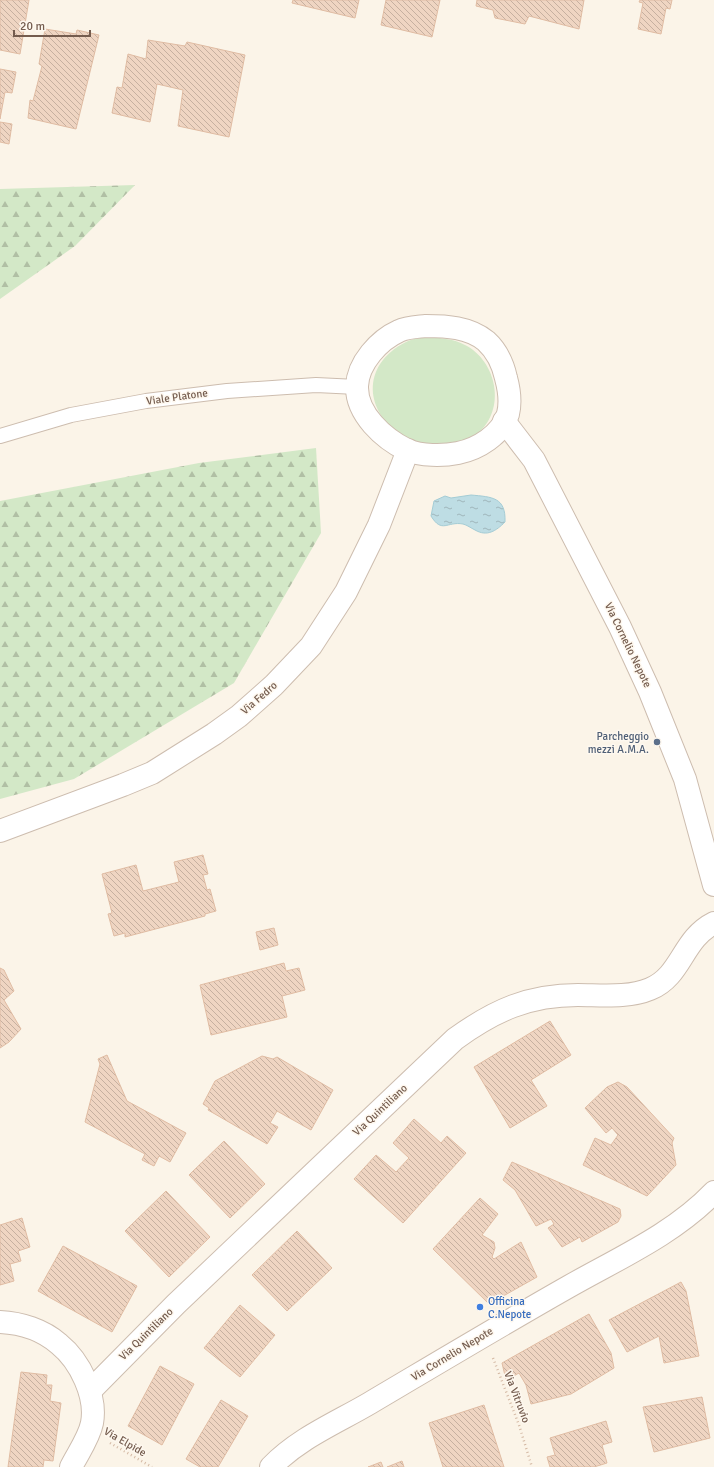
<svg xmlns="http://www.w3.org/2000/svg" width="714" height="1467" font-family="Signika,sans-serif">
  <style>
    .forest { fill: url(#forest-firs) }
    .garden { fill: #d3e8c7 }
    .water { fill: url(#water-ripples); stroke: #a4ccd5 }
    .building { fill: url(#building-back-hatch); stroke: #e0bca3 }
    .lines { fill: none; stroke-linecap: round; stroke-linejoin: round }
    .lane-casing { stroke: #cdbdaf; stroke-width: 16 }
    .street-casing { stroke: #cdbdaf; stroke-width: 24 }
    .path { stroke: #d4b9a4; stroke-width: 2.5; stroke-dasharray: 1 3; stroke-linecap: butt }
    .lane { stroke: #fff; stroke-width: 14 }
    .street { stroke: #fff; stroke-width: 22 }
    .service-dot { fill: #5c6f8a; stroke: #fef8ef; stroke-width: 1.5 }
    .shop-dot { fill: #3f7fe0; stroke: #fef8ef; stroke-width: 1.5 }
    .labels { text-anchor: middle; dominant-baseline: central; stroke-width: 3; stroke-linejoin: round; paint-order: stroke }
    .street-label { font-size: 11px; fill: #745c4e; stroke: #fef8ef }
    .service-label { font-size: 11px; fill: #4e5e75; stroke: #fef8ef; text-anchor: end }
    .shop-label { font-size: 11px; fill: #366cbe; stroke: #fef8ef; text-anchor: start }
  </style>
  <defs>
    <pattern id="forest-firs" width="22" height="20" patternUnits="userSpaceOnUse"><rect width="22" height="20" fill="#d3e8c7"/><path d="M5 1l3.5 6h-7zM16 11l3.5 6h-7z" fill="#b0bfa4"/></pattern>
    <pattern id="water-ripples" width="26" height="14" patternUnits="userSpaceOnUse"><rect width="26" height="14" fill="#bedde4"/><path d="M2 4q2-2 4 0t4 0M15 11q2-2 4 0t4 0" fill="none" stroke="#9fb6bb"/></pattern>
    <pattern id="building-back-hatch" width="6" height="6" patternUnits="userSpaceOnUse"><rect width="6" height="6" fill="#efd5c2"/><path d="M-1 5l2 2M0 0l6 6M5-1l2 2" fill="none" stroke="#c6b0a0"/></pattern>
  </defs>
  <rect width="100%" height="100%" fill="#fbf4e8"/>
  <!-- forest -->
  <g class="forest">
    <polygon points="135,185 75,246 0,299 0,189"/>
    <polygon points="316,448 321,533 234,683 74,779 0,799 0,501 199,463"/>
  </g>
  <!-- garden -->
  <path class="garden" d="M 429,337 C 441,338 454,339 465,345 C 497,361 507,410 477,434 C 466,443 448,446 434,444 C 425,443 413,443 405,438 C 364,413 360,365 406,342 C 413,338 422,338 429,337 Z"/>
  <!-- water -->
  <path class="water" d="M 471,495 C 492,497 506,497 505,522 C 496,531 487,537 475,530 C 471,528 467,525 463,524 C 447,521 442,534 431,516 L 434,501 L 445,496 L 451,498 Z"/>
  <!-- building -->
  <g class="building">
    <polygon points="0,0 29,0 20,54 0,50"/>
    <polygon points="293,0 359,0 355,18 292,3"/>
    <polygon points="386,0 440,0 432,37 381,25"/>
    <polygon points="477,0 584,0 579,29 529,16 525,24 495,18 493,10 476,6"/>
    <polygon points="640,0 672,0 670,9 666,8 661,34 638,29 643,3 639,2"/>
    <polygon points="45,29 76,34 77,30 99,35 76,129 28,118 30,100 33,101 42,66 39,64"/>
    <polygon points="148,40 185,46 187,42 245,55 229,137 178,126 183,90 157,84 150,122 112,113 117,87 122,88 128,54 146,59"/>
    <polygon points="0,69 16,72 12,93 5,92 0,119"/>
    <polygon points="0,122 12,124 9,144 0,142"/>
    <polygon points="203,855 208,874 203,875 207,890 210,889 216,911 205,914 205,916 125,937 125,933 114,936 108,914 112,913 102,874 136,865 143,891 179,882 174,862"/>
    <polygon points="274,928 278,945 260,950 256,932"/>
    <polygon points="284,963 286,971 299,968 305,990 282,996 287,1017 211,1035 200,985"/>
    <polygon points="0,968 4,970 14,991 4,1000 21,1029 9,1042 0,1048"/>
    <polygon points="550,1021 571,1055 531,1080 547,1106 510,1128 474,1067"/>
    <polygon points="107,1055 127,1101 186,1133 170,1162 159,1156 154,1166 142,1160 145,1154 85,1122 100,1064 98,1059"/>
    <polygon points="262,1056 273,1059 277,1057 333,1090 311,1130 277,1111 270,1123 278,1127 267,1144 208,1110 209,1108 203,1104 215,1081"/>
    <polygon points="618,1082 627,1087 674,1138 672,1143 676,1165 647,1196 583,1165 595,1138 611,1145 618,1135 612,1128 606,1133 585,1108 607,1087"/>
    <polygon points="414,1119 441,1143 447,1136 466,1153 403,1223 354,1179 376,1155 396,1172 409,1158 393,1143"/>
    <polygon points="224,1141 265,1184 230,1218 189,1175"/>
    <polygon points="512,1162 620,1209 621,1216 618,1222 582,1242 580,1237 562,1247 548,1228 554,1224 551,1219 536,1226 515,1190 503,1180"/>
    <polygon points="166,1191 210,1237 169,1277 125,1231"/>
    <polygon points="480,1198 498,1214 482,1235 494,1242 495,1248 492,1257 494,1259 521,1242 537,1277 489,1304 433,1249"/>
    <polygon points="22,1218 30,1247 18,1251 21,1261 10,1264 14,1281 0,1285 0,1225"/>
    <polygon points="297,1231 332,1268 287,1311 252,1275"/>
    <polygon points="63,1246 137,1286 112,1332 38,1291"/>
    <polygon points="681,1282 686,1291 699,1356 664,1363 659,1336 627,1352 609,1320"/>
    <polygon points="240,1305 275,1335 240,1377 204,1348"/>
    <polygon points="589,1314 611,1353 614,1368 571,1394 531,1404 526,1385 519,1373 506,1380 502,1363"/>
    <polygon points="160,1366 194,1384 162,1445 128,1426"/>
    <polygon points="21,1372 47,1375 46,1385 52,1385 50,1401 61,1403 53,1461 44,1460 43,1467 8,1467"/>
    <polygon points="702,1397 710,1438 654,1452 643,1407"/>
    <polygon points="221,1400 248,1416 218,1467 200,1467 186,1459"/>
    <polygon points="484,1405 504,1467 443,1467 429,1423"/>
    <polygon points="606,1421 612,1442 602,1445 607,1463 594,1467 550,1467 547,1457 555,1455 550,1438"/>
    <polygon points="402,1461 404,1467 387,1467"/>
    <polygon points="381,1462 383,1467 368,1467"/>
  </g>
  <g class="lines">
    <defs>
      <polyline id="lane" points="0,436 71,415 146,401 227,391 316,385 357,387"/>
      <g id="street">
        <path d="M 426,326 C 446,326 469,327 486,341 C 497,351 503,364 506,378 C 509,389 511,402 508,414 C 501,435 478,449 458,453 C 443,456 421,456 407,450 C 384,439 356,414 357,386 C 358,363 379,340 399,331 C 407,327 417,327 426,326 Z"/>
        <polyline points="504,421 534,460 620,627 650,692 685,779 714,885"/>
        <polyline points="0,831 123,785 152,773 214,734 239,716 274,685 311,646 346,592 379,525 408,450"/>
        <path d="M 0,1322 C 21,1323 43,1330 59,1344 C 80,1361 97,1396 92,1423 C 89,1438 78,1453 71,1467"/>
        <path d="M 90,1391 L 176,1304 L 455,1039 C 495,1010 529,995 578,995 C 601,995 629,998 650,989 C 682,976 682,939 714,923"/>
        <path d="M 271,1467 C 299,1438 336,1423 370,1403 C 436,1364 501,1325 568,1287 C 617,1259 674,1234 714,1192"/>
      </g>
    </defs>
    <!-- lane casing -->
    <use href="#lane" class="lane-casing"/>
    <!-- street casing -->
    <use href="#street" class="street-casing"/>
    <!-- path -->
    <g class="path">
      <polyline points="493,1358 519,1425 532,1467"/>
      <polyline points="110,1443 152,1467"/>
    </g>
    <!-- lane -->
    <use href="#lane" class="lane"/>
    <!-- street -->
    <use href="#street" class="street"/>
  </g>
  <!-- markers -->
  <circle class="service-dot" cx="657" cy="742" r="4"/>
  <circle class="shop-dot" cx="480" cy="1307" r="4"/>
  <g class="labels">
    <!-- street labels -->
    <g class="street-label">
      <text transform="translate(177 397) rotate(-8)">Viale Platone</text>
      <text transform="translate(628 645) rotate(64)">Via Cornelio Nepote</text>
      <text transform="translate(259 698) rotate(-41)">Via Fedro</text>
      <text transform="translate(380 1110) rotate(-43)">Via Quintiliano</text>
      <text transform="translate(146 1334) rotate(-44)">Via Quintiliano</text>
      <text transform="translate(452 1354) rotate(-31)">Via Cornelio Nepote</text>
      <text transform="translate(517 1397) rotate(69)">Via Vitruvio</text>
      <text transform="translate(125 1442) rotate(30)">Via Elpide</text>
    </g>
    <!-- service labels -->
    <g class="service-label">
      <text x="649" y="736">Parcheggio<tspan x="649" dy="13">mezzi A.M.A.</tspan></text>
    </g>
    <!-- shop labels -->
    <g class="shop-label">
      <text x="488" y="1301">Officina<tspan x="488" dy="13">C.Nepote</tspan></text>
    </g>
  </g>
  <!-- scale -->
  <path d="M14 30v6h76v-6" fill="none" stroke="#745c4e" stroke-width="2"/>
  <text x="20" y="30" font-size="12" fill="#745c4e" stroke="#fef8ef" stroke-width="3" paint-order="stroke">20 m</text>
</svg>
